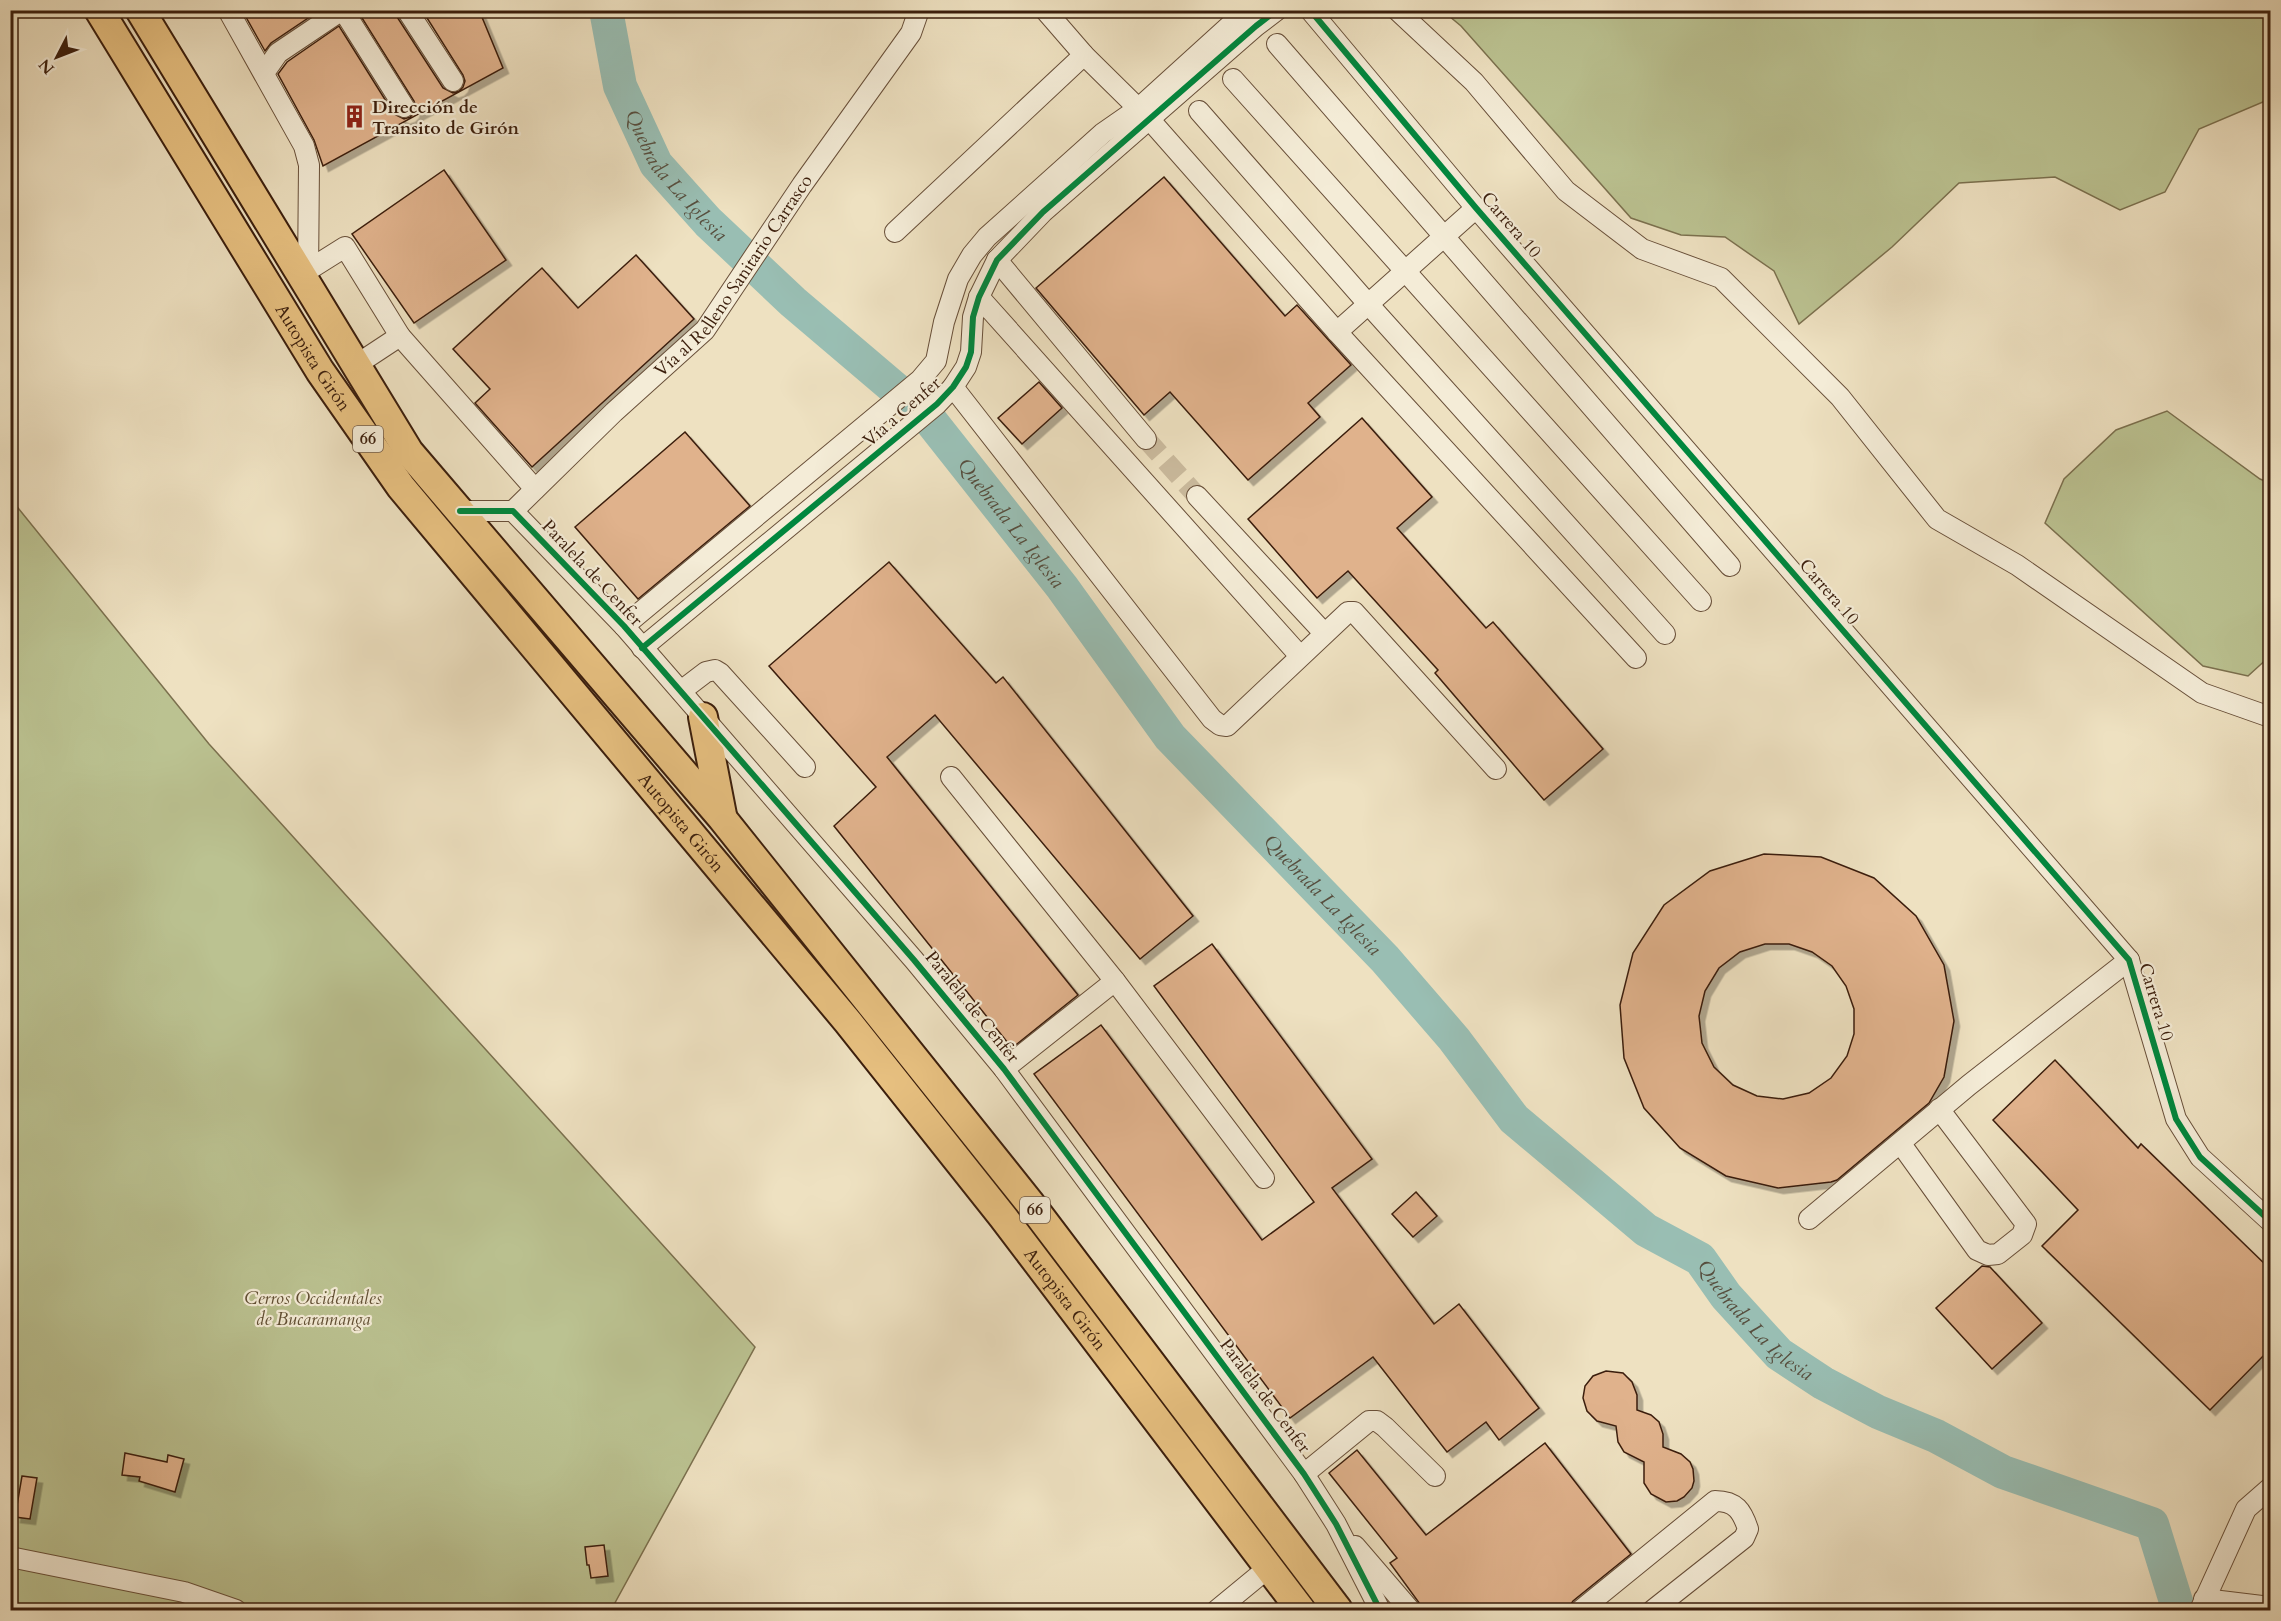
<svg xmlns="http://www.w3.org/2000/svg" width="2281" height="1621" font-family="Cardo,serif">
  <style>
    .green { fill: #bbc291; stroke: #7b704e; stroke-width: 1.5 }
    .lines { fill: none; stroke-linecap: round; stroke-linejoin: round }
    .river { stroke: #99beb3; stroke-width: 34 }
    .building { fill: #e0b28c; stroke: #3b1e0c; stroke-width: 1.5; fill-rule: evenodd; filter: url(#shadow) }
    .minor-tunnel { stroke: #caba9d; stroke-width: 20; stroke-dasharray: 20 10; stroke-linecap: butt }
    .minor-casing { stroke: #684f39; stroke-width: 22 }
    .highway-casing { stroke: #3b1e0c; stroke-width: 32 }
    .minor { stroke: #f4ecd7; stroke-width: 20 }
    .highway { stroke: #e7c080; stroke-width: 28 }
    .cycleway-casing { stroke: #f4ecd7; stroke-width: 10 }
    .cycleway { stroke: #00873e; stroke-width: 6 }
    .labels { text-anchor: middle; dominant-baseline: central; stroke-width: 4.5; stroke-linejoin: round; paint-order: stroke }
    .shield { fill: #f4ecd7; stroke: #725c49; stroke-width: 1.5 }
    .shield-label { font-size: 16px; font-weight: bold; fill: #3b1e0c }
    .poi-label { font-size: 18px; font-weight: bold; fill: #3b1e0c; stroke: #f4ecd7; text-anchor: start }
    .street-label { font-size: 18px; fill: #3b1e0c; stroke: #f4ecd7 }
    .park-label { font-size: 18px; font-style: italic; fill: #614f34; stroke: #f4ecd7 }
    .water-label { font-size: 20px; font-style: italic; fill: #574e3e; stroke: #f4ecd7 }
  </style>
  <defs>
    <filter id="shadow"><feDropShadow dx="5.5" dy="5.5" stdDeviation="0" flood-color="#0004"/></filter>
  </defs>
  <rect width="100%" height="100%" fill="#eee1c1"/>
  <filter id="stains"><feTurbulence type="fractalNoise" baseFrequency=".00333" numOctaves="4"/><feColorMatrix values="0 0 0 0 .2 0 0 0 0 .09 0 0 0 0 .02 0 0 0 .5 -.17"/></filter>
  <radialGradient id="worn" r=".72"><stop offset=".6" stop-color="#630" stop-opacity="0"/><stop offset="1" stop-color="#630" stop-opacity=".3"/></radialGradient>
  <!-- green -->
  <g class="green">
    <polygon points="1443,11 2270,11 2270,99 2199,129 2165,192 2120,210 2055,177 1959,183 1892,247 1799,324 1774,271 1725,237 1681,235 1631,218 1461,26"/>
    <polygon points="2167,411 2260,479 2270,483 2270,656 2248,676 2203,666 2045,523 2064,479 2116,430"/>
    <polygon points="10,498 209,744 755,1347 611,1610 11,1610"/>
  </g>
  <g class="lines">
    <!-- river -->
    <path class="river" id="s1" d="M 606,10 L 620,86 L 656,164 L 708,222 L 793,302 L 926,415 L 1062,587 L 1170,737 L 1385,959 L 1454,1039 L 1514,1119 L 1646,1230 L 1700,1259 L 1726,1296 L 1779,1354 L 1823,1383 L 1878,1412 L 1936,1436 L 2003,1472 L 2152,1524 L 2178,1608 L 2181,1610"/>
  </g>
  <!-- building -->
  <g class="building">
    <polygon points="242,10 320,10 271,43 265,51"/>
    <polygon points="357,10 395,10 397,17 443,88 453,93 459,91 463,87 465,81 463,75 422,10 479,10 503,68 323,166 314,140 278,74 287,62 339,26 394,114 404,119 410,117 414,113 416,107 414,101"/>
    <polygon points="444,170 506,260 414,323 352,234"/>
    <polygon points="1164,177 1285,316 1297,305 1351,365 1308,403 1320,417 1248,480 1170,392 1144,415 1036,288"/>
    <polygon points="636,255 694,319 532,467 475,403 490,389 453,349 542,268 578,308"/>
    <polygon points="1039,382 1062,408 1022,444 998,418"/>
    <polygon points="1362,418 1432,497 1397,528 1486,628 1493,622 1603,749 1544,800 1435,673 1438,670 1348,571 1317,598 1248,519"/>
    <polygon points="685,432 750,506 638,599 575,527"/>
    <polygon points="889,562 996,683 1003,677 1193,916 1140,959 935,715 887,757 1078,995 1012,1048 834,826 876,787 769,666"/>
    <path d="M 1764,854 L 1821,857 L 1874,878 L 1916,916 L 1944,965 L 1954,1021 L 1944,1077 L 1929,1103 L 1837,1180 L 1831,1182 L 1778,1188 L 1726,1176 L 1680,1148 L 1644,1108 L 1624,1058 L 1620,1005 L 1633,953 L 1664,905 L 1710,871 ZM 1765,944 L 1789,944 L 1812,952 L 1832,966 L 1846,986 L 1854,1009 L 1854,1034 L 1847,1056 L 1831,1078 L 1809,1093 L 1783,1099 L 1757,1096 L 1733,1085 L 1714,1067 L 1702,1043 L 1699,1016 L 1705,991 L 1719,968 L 1740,952 Z"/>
    <polygon points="1212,944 1372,1159 1332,1188 1434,1324 1459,1304 1539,1408 1499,1440 1486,1422 1447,1452 1373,1357 1290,1418 1034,1074 1101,1025 1262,1240 1314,1202 1154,986"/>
    <polygon points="2055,1060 2138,1148 2141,1144 2271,1270 2271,1348 2210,1410 2042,1246 2078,1210 1993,1120"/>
    <polygon points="1416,1192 1437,1216 1413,1237 1392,1214"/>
    <polygon points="1982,1266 1990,1267 2042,1323 1992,1369 1936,1308"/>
    <polygon points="1606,1371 1623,1373 1632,1382 1637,1395 1637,1410 1651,1415 1659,1422 1663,1434 1663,1447 1681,1454 1690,1462 1693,1469 1694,1481 1692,1488 1684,1497 1677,1501 1666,1502 1651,1494 1644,1483 1644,1462 1624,1452 1618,1442 1616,1426 1597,1421 1587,1411 1583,1398 1585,1386 1593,1376"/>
    <polygon points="1545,1443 1631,1554 1573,1601 1566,1611 1425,1611 1390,1563 1397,1558 1329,1473 1357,1450 1426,1535"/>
    <polygon points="125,1453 167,1462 168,1455 184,1459 175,1492 139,1481 140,1477 122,1475"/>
    <polygon points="22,1476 37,1478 30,1519 15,1517"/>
    <polygon points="604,1545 608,1576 591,1578 589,1565 587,1565 585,1547"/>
  </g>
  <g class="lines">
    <!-- minor-tunnel -->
    <polyline class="minor-tunnel" points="1146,439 1197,496"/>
    <defs>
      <g id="minor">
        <polyline points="228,10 304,146 309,165 308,278"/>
        <polyline points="343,10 404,107"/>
        <polyline points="407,10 453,81"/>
        <polyline points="1045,10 1084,55 1150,120 1337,332 1636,658"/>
        <polyline points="1310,10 1476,208 2129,960 2176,1119 2200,1157 2270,1221"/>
        <polyline points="1397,10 1474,82 1566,191 1642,249 1721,278 1840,397 1937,519 2017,565 2202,693 2270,717"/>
        <polyline points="1277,44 1730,566"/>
        <polyline points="264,73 278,53 342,10"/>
        <polyline points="1233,79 1701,601"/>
        <polyline points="1199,111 1369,305 1665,634"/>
        <polyline points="895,232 1084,55"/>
        <polyline points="997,260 1146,439"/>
        <polyline points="310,269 345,247 400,336 535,489"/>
        <polyline points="979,297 1300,656"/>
        <polyline points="1337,332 1476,208"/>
        <polyline points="356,365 400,336"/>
        <polyline points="953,387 1212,719 1220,725 1227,726 1348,612 1354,612 1496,769"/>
        <polyline points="1197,496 1324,633"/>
        <polyline points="460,511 513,511 624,626 914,960 1004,1069 1304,1474 1336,1524 1380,1610"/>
        <path id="s2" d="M 513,511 L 614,412 L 705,330 L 802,185 L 911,33 L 919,10"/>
        <polyline points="624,626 920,380 936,361 944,322 958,279 972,255 987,237 1103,133 1139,108 1247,10"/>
        <polyline points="642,648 937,404 953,387 966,367 971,352 973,317 979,297 997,260 1043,212 1256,26 1277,10"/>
        <polyline points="681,691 706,672 715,670 720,673 805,767"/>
        <polyline points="951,777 1115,981"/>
        <polyline points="1004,1069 1115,981 1264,1178"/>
        <polyline points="1901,1144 1977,1250 1988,1255 1998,1254 2022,1235 2026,1224 1939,1109"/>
        <polyline points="1809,1219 1969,1085 2129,960"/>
        <polyline points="1304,1474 1369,1421 1377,1421 1385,1427 1435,1476"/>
        <polyline points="1355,1546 1410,1610"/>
        <polyline points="10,1557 184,1592 236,1610"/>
        <polyline points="2204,1599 2270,1607"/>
        <polyline points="1217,1610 1268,1568"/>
        <path d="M 1581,1610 L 1715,1501 C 1736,1501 1742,1511 1748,1529 L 1744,1538 L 1653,1610"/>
        <polyline points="2200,1610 2246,1509 2270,1488"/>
      </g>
      <g id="highway">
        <path id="s3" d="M 99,10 L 320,371 L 401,487 L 848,1022 L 1003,1217 L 1301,1610"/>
        <polyline points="140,10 409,452 722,818 1029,1202 1338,1610"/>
        <polyline points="703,717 722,815"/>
      </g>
    </defs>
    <!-- minor casing -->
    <use href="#minor" class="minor-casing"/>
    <!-- highway casing -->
    <use href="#highway" class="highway-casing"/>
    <!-- minor -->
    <use href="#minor" class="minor"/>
    <!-- highway -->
    <use href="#highway" class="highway"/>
    <defs>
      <g id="cycleway">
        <polyline points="1310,10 1476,208 2129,960 2176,1119 2200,1157 2270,1221"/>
        <polyline points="460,511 513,511 624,626 914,960 1004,1069 1304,1474 1336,1524 1380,1610"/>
        <polyline points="642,648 937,404 953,387 966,367 971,352 973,317 979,297 997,260 1043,212 1256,26 1277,10"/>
      </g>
    </defs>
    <!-- cycleway casing -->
    <use href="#cycleway" class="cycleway-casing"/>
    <!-- cycleway -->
    <use href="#cycleway" class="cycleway"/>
  </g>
  <!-- icons -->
  <defs>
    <symbol id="building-bare" viewBox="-9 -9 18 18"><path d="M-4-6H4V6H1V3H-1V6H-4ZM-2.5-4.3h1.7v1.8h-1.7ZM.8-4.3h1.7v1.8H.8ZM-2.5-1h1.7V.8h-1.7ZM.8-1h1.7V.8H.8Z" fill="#8f2418" stroke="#f4ecd7" stroke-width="2.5" paint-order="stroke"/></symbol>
  </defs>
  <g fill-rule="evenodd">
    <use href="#building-bare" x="338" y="100" width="33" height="33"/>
  </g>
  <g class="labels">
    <!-- shield labels -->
    <g class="shield">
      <rect x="353" y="426" width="30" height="26" rx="4.5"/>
      <rect x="1020" y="1197" width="30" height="26" rx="4.5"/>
    </g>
    <g class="shield-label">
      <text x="368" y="439">66</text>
      <text x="1035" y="1210">66</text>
    </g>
    <!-- poi labels -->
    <g class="poi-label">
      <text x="372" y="107">Dirección de<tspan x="372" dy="21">Transito de Girón</tspan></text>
    </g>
    <!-- street labels -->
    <g class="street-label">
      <text transform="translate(1511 225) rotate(49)">Carrera 10</text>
      <text stroke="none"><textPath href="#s2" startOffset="324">Vía al Relleno Sanitario Carrasco</textPath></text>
      <text stroke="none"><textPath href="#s3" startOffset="408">Autopista Girón</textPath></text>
      <text transform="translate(902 412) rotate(-41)">Vía a Cenfer</text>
      <text transform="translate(592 573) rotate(47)">Paralela de Cenfer</text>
      <text transform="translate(1829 592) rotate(49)">Carrera 10</text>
      <text stroke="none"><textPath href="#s3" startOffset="1002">Autopista Girón</textPath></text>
      <text transform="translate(2156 1002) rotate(73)">Carrera 10</text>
      <text transform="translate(972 1007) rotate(51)">Paralela de Cenfer</text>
      <text stroke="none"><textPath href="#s3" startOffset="1614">Autopista Girón</textPath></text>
      <text transform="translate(1265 1396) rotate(53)">Paralela de Cenfer</text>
    </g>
    <!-- park labels -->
    <g class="park-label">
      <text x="313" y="1298">Cerros Occidentales<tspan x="313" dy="21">de Bucaramanga</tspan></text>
    </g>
    <!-- water labels -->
    <g class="water-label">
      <text stroke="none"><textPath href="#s1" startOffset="184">Quebrada La Iglesia</textPath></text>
      <text stroke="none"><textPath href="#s1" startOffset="670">Quebrada La Iglesia</textPath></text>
      <text stroke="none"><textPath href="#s1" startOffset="1156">Quebrada La Iglesia</textPath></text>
      <text stroke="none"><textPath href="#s1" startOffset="1768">Quebrada La Iglesia</textPath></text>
    </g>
  </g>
  <!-- margin -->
  <rect width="2281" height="1621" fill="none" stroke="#eee1c1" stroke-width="36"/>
  <rect x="12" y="12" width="2257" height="1597" fill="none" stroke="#3b1e0c" stroke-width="3"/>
  <rect x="18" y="18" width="2245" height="1585" fill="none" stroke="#3b1e0c" stroke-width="1.5"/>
  <!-- north arrow -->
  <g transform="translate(57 57) rotate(228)" stroke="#f4ecd7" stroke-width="4.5" paint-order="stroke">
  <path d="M0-4.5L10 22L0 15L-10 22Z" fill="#3b1e0c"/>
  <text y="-9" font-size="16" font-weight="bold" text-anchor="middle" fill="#3b1e0c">N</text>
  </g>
  <rect width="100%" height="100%" filter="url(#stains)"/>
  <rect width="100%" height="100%" fill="url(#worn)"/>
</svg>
